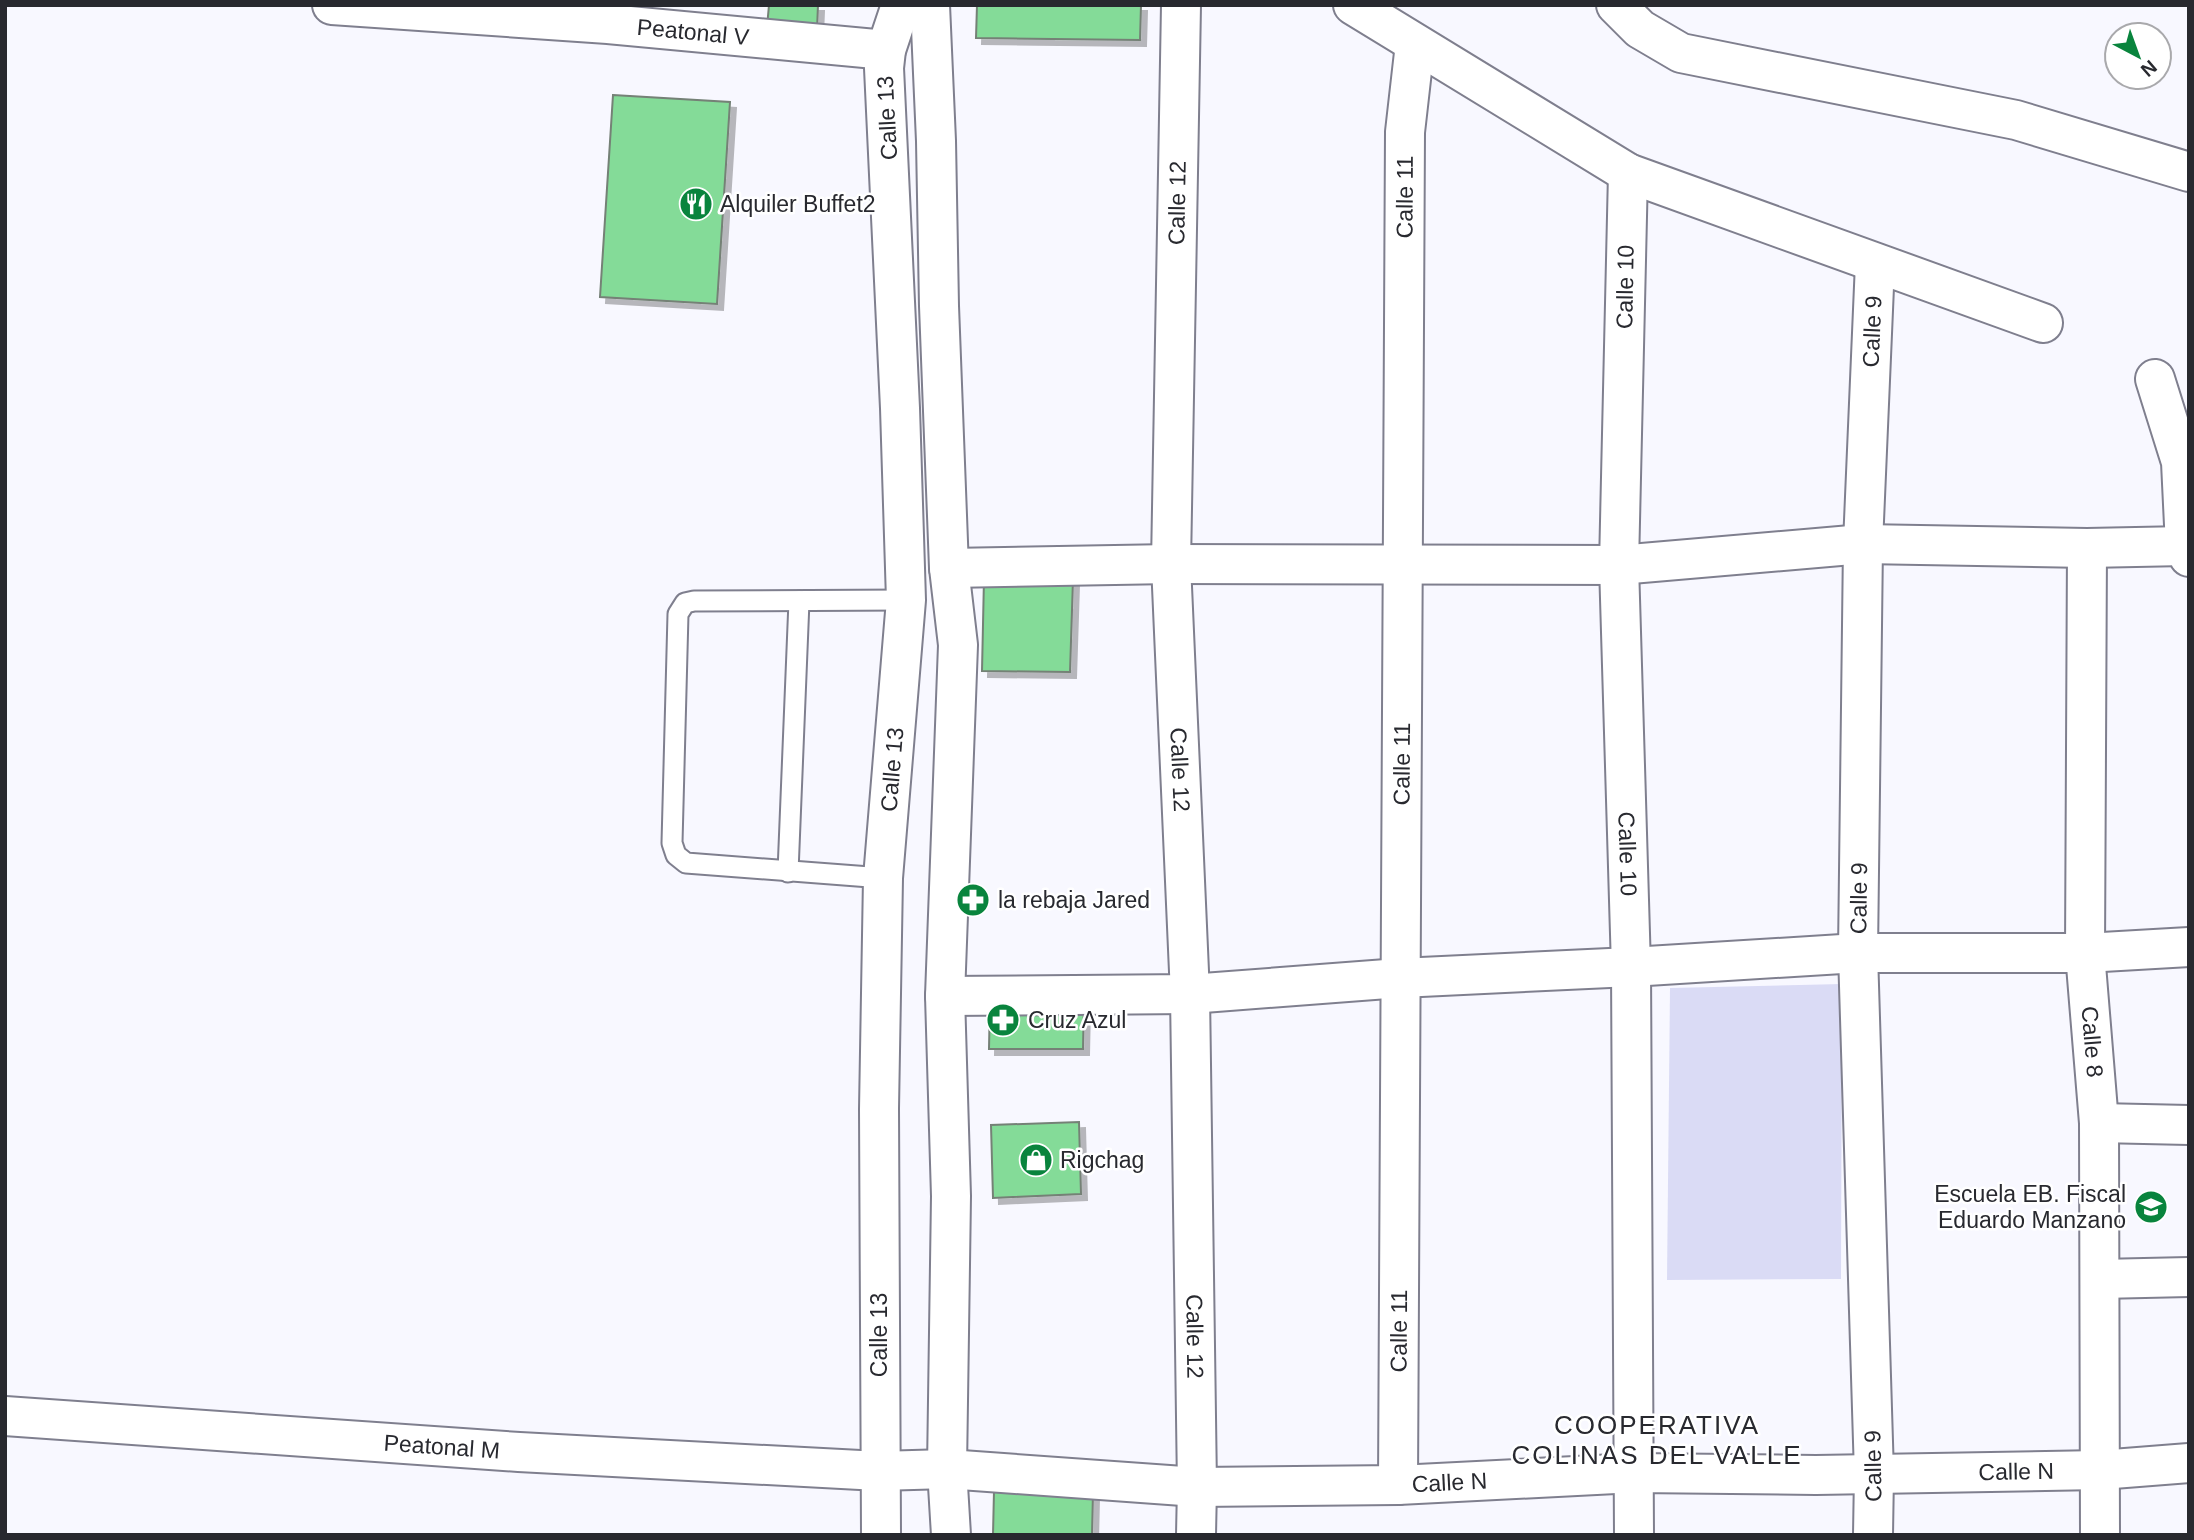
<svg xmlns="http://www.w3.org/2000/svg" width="2194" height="1540" font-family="Helvetica,sans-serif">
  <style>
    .green { fill: #dadbf5 }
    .building { fill: #84db98; stroke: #748176; stroke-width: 2; filter: url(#shadow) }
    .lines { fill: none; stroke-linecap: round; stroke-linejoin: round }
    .lane-casing { stroke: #7f7f8e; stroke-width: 23 }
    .street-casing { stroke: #7f7f8e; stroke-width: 42 }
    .secondary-casing { stroke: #7f7f8e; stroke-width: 42 }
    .lane { stroke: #fff; stroke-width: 19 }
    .street { stroke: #fff; stroke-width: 38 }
    .secondary { stroke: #fff; stroke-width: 38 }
    .labels { text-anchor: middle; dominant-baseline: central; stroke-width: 5; stroke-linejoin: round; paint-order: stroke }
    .street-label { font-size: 23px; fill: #28292f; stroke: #fff }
    .poi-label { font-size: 23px; fill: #28292f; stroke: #fff; text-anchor: start }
    .quarter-label { font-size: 26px; letter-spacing: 2px; fill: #28292f; stroke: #fff }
  </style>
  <defs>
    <filter id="shadow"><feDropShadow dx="6" dy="6" stdDeviation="0" flood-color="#0004"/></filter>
  </defs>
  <rect width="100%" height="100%" fill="#f8f8ff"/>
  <!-- green -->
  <polygon class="green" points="1842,984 1841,1279 1667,1280 1670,988"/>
  <!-- building -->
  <g class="building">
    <polygon points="769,5 818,5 817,29 767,27"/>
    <polygon points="977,5 1141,5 1140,40 976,38"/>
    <polygon points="613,95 730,102 717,304 600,297"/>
    <polygon points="984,578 1073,579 1070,672 982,671"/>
    <polygon points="990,1000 1084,1000 1083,1049 989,1049"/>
    <polygon points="1079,1122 1081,1194 993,1198 991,1125"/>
    <polygon points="994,1491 1093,1492 1092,1535 993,1535"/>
  </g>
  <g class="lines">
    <defs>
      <g id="lane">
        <polyline points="788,872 799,601"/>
        <polyline points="883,878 686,863 676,855 672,843 678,614 685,603 694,601 906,600"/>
      </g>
      <g id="street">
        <path id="s1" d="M 332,5 L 608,24 L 886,50"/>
        <path id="s2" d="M 1181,5 L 1171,564 L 1190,994 L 1197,1487 L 1196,1535"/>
        <polyline points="1353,5 1628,173 2043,323"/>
        <polyline points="1616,5 1640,29 1681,53 2016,120 2189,172"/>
        <path id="s3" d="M 1628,173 L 1619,565 L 1631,967 L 1634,1535"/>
        <polyline points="2155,379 2181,462 2185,546 2189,557"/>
        <path id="s4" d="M 2087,548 L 2085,953 L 2099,1123 L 2100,1535"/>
        <polyline points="949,568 1171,564 1619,565 1863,544 2087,548 2185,546"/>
        <polyline points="945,996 1190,994 1400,978 1631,967 1858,953 2085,953 2189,947"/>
        <polyline points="2099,1123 2189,1125"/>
        <polyline points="2100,1279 2189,1277"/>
        <path id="s5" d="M 5,1416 L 519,1452 L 879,1471 L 947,1469 L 1197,1487 L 1398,1485 L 1635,1473 L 1816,1475 L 2100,1470 L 2189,1463"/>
        <path id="s6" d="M 1398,1485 L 1405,132 L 1415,44"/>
        <path id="s7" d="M 1873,1535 L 1874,1474 L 1858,953 L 1863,544 L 1875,263"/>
      </g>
      <g id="secondary">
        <polyline points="930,5 936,141 939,306 949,568 958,645 945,996 951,1196 947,1469 951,1535"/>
        <path id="s8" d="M 881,1535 L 879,1109 L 883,878 L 906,600 L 900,408 L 884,68 L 886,50 L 901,5"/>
      </g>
    </defs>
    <!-- lane casing -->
    <use href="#lane" class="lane-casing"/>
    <!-- street casing -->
    <use href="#street" class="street-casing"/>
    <!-- secondary casing -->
    <use href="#secondary" class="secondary-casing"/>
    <!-- lane -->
    <use href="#lane" class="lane"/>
    <!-- street -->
    <use href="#street" class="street"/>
    <!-- secondary -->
    <use href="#secondary" class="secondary"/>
  </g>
  <!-- icons -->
  <defs>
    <symbol id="restaurant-disc" viewBox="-11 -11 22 22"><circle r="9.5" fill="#09843d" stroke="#fff"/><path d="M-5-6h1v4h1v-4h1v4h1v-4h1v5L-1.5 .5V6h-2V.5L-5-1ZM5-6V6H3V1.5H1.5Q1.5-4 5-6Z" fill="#fff"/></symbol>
    <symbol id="pharmacy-disc" viewBox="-11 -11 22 22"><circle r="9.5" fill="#09843d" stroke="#fff"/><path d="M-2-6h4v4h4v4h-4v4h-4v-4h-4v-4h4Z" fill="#fff"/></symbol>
    <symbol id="shop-disc" viewBox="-11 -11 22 22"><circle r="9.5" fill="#09843d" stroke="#fff"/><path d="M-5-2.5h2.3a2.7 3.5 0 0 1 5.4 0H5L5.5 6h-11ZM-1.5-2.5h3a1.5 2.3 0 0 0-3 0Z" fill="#fff"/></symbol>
    <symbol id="school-disc" viewBox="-11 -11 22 22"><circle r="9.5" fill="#09843d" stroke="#fff"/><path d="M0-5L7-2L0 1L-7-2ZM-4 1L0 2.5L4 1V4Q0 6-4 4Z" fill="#fff"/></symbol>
  </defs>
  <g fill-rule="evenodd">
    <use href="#restaurant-disc" x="677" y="185" width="38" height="38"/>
    <use href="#pharmacy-disc" x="954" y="881" width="38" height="38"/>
    <use href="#pharmacy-disc" x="984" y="1001" width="38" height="38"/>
    <use href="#shop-disc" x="1017" y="1141" width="38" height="38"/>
    <use href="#school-disc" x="2132" y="1188" width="38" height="38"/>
  </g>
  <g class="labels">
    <!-- street labels -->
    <g class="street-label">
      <text stroke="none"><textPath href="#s1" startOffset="362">Peatonal V</textPath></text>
      <text transform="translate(887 118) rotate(-93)">Calle 13</text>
      <text stroke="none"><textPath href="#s6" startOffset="1288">Calle 11</textPath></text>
      <text transform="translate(1177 203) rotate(-89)">Calle 12</text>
      <text transform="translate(1625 287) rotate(-89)">Calle 10</text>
      <text stroke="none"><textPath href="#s7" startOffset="1204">Calle 9</textPath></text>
      <text stroke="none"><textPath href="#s6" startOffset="721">Calle 11</textPath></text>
      <text stroke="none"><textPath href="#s8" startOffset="766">Calle 13</textPath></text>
      <text stroke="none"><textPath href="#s2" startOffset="765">Calle 12</textPath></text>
      <text stroke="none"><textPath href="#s3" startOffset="681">Calle 10</textPath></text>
      <text stroke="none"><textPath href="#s7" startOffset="637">Calle 9</textPath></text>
      <text stroke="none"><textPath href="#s4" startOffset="494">Calle 8</textPath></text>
      <text stroke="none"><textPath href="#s6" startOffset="154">Calle 11</textPath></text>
      <text transform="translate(879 1335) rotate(-90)">Calle 13</text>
      <text stroke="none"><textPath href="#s2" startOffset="1332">Calle 12</textPath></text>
      <text stroke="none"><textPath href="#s5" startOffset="438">Peatonal M</textPath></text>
      <text transform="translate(1873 1466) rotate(-91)">Calle 9</text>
      <text stroke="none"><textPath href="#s5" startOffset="2014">Calle N</textPath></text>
      <text stroke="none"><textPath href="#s5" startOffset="1447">Calle N</textPath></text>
    </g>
    <!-- poi labels -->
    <g class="poi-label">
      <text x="720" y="204">Alquiler Buffet2</text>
      <text x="998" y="900">la rebaja Jared</text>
      <text x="1028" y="1020">Cruz Azul</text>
      <text x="1060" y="1160">Rigchag</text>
      <text x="2126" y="1194" text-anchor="end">Escuela EB. Fiscal<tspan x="2126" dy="26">Eduardo Manzano</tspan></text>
    </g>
    <!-- quarter labels -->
    <g class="quarter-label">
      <text x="1657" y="1425">COOPERATIVA<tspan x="1657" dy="30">COLINAS DEL VALLE</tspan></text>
    </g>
  </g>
  <!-- border -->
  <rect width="2194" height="1540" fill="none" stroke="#28292f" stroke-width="14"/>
  <!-- north arrow -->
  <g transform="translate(2138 56) rotate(139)"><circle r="33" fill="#ffffff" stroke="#a9a9ac" stroke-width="2"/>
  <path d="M0-5L12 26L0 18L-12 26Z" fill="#09843d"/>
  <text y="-10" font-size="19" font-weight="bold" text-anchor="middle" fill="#28292f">N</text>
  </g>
</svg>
